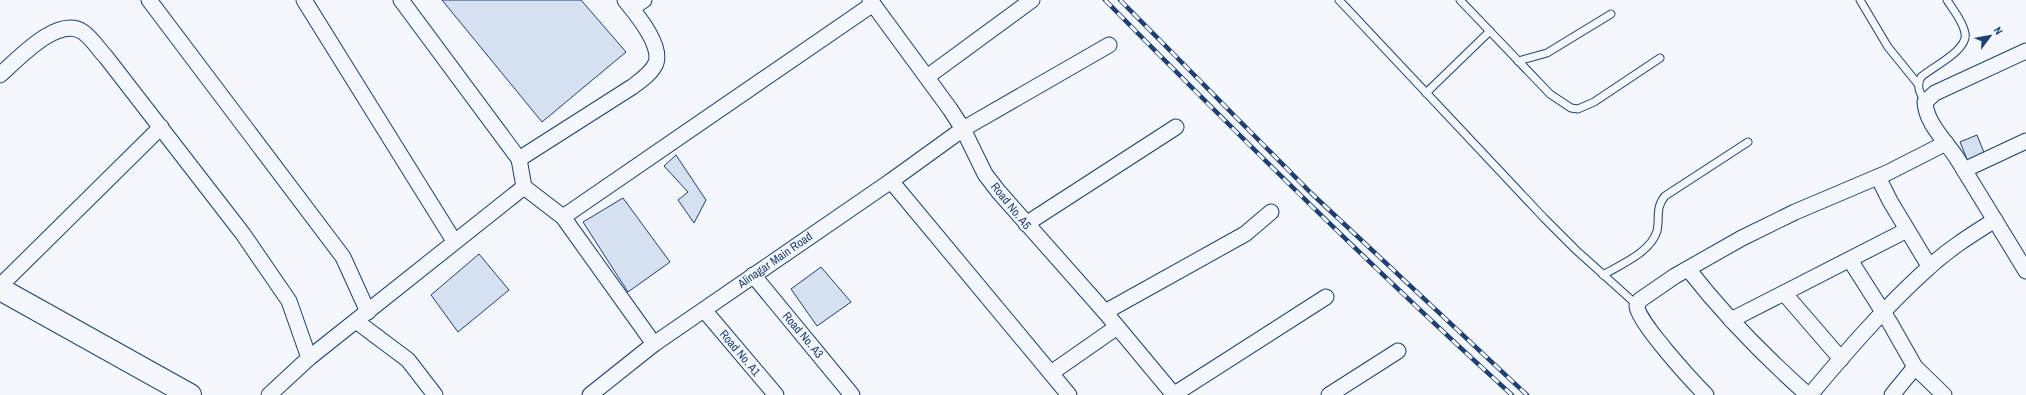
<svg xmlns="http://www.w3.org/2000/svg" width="2026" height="395" font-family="'Archivo Narrow',sans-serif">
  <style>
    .building { fill: #d5e0f0; stroke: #1d3f73 }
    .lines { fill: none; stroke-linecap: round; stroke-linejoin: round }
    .service-casing { stroke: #1d3f73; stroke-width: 9 }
    .minor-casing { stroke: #1d3f73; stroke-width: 17 }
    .trunk-casing { stroke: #1d3f73; stroke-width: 24 }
    .service { stroke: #f4f7fb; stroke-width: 7 }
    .minor { stroke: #f4f7fb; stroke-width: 15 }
    .trunk { stroke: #f4f7fb; stroke-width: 22 }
    .rail-casing { stroke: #1d3f73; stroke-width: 4.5 }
    .rail { stroke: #f4f7fb; stroke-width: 3; stroke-dasharray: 9; stroke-linecap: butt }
    .labels { text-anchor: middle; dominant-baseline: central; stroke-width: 3; stroke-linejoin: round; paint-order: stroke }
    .street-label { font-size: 12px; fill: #1d3f73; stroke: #f4f7fb }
  </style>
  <rect width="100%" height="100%" fill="#f4f7fb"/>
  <!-- building -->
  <g class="building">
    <polygon points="442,0 581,0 626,52 542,122"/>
    <polygon points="1977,135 1985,155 1969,164 1960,142"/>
    <polygon points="676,155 706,200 694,223 678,200 688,192 664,166"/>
    <polygon points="623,198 670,262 628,292 583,222"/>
    <polygon points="479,254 509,290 458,332 431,295"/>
    <polygon points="821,267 851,302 817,326 791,289"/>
  </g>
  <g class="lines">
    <defs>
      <g id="service">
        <polyline points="1339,0 1544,218 1576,250 1637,305"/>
        <polyline points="1460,0 1550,94 1571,108 1578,109 1594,102 1660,58"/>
        <polyline points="1860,0 1888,47 1918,84"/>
        <polyline points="1518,61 1547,53 1611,14"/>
        <polyline points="1426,93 1490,31"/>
        <path d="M 1925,102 C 1920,93 1916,87 1921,77 C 1932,67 1969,50 1965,33 C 1963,21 1953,10 1947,0"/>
        <path d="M 1603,275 C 1620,265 1651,252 1657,231 C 1660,218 1655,208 1665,196 L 1748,142"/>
      </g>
      <g id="minor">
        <polyline points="149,0 343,257 368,312"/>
        <polyline points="304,0 454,241"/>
        <polyline points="401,0 519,159 524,187 563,217 654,344"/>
        <polyline points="870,0 950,109 963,129 985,174 998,191 1105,312 1174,395"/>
        <polyline points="632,8 644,0"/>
        <path d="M 2026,51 L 1935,93 L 1925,102 C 1926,124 1947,142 1958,160 C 1981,197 2003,234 2026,271"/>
        <path d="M 0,75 C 18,59 58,15 83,32 C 92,38 99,50 106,57 L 243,234 L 289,301 L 309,358"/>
        <polyline points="927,77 1032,0"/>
        <path d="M 519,159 L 632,87 C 640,81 652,73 656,63 C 662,44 636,14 625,0"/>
        <polyline points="1964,170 2026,141"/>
        <polyline points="1878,177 1890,201 1929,266"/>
        <polyline points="891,181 1069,395"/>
        <polyline points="563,217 873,4"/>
        <polyline points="1026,224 1176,127"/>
        <polyline points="1850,260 1890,323 1915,367 1944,395"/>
        <path d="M 1688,269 C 1724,315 1764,356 1808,395"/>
        <polyline points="753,275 852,395"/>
        <polyline points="0,286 161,127"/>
        <polyline points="1784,293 1841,359"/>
        <polyline points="704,310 776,395"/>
        <polyline points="1105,312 1245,234 1271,212"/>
        <polyline points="1731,320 1907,230"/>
        <polyline points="356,321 408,360 435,395"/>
        <polyline points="1051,373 1117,327"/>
        <polyline points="269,395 309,358 524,187"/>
        <polyline points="590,395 654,344 891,181 963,129 1109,45"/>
        <polyline points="1173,395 1326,297"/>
        <polyline points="1329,395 1398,351"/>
        <path d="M 1706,395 C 1693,382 1637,321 1637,306 C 1637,305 1639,302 1640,300 L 1675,276 L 1742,238 L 1795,212 L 1887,173 L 1946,143"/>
        <path d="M 1810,395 C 1846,352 1884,308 1926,270 C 1947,250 1971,235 1995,220"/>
        <polyline points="1892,395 1915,367"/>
      </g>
      <polyline id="trunk" points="0,289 190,395"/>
    </defs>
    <!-- service casing -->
    <use href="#service" class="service-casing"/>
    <!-- minor casing -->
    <use href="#minor" class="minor-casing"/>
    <!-- trunk casing -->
    <use href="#trunk" class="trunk-casing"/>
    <!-- service -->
    <use href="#service" class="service"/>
    <!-- minor -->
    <use href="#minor" class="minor"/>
    <!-- trunk -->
    <use href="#trunk" class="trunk"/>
    <defs>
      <g id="rail">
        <path d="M 1105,0 C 1238,135 1372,268 1512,395"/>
        <polyline points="1120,0 1311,193 1527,395"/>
      </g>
    </defs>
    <!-- rail casing -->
    <use href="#rail" class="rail-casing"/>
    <!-- rail -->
    <use href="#rail" class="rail"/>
  </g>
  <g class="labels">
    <!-- street labels -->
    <g class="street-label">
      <text transform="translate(1011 206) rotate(51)">Road No. A5</text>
      <text transform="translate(775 260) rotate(-35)">Alinagar Main Road</text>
      <text transform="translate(803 335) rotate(50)">Road No. A3</text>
      <text transform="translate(740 353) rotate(50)">Road No. A1</text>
    </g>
  </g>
  <!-- north arrow -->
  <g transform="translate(1990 36) rotate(58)" stroke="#f4f7fb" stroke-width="3" paint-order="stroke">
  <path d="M0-3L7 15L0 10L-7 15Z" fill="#1d3f73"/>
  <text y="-6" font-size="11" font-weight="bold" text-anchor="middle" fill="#1d3f73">N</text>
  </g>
</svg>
